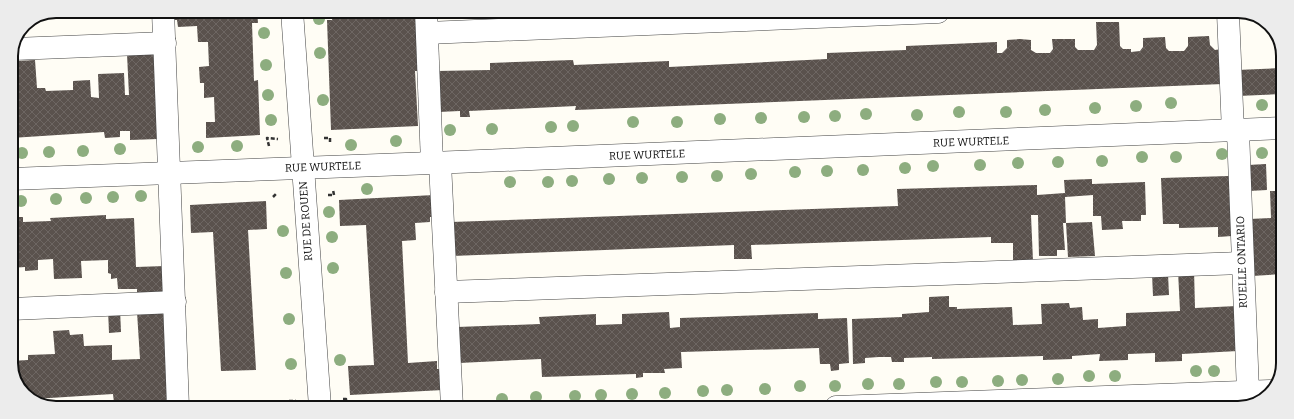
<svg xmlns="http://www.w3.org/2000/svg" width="1294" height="419" font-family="Bitter,serif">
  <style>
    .building { fill: url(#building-cross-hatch) }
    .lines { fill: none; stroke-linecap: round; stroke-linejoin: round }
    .minor-casing { stroke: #444; stroke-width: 23 }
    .path { stroke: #333; stroke-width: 2.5; stroke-dasharray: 4 2; stroke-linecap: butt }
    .minor { stroke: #fff; stroke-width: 22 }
    .tree { fill: #8dad7f }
    .labels { text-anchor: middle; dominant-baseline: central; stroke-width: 4; stroke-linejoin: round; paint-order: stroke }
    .street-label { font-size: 11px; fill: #111; stroke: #fff }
    .rim { fill: none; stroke: #111; stroke-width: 2 }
  </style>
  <defs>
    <pattern id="building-cross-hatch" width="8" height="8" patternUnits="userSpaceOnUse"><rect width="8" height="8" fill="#5a524d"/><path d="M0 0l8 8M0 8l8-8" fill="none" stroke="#6d6662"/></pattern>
  </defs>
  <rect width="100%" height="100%" fill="#fffdf5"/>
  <!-- building -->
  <g class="building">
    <polygon points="172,11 257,11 258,23 252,23 254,81 258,80 260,135 206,138 206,122 215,122 214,97 204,98 204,83 200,83 199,67 209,66 208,42 198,42 197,26 178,27 177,20 172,20"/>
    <polygon points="332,11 377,11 378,18 416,17 418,71 415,71 418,126 331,130 327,20 332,20"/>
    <polygon points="1096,22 1119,22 1120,46 1123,49 1131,49 1131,52 1140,51 1143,47 1143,38 1165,37 1166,48 1169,51 1184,51 1188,46 1188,37 1209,36 1210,45 1215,50 1221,49 1223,84 575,110 576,106 469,111 470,117 460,117 460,111 438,112 437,71 490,70 490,63 573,60 574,65 669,61 669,67 827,59 827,53 906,50 906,46 997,42 997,53 1002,53 1007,48 1007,40 1020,39 1031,40 1031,50 1036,53 1050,53 1053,49 1052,39 1075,39 1075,47 1078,50 1094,50 1097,45"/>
    <polygon points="155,53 158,139 130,140 130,131 120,131 120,137 105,138 104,132 11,138 11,95 18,95 17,61 35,60 37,88 45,88 46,91 73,90 73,81 90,80 91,97 99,98 98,74 124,73 125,95 129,95 127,54"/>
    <polygon points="1283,68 1283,94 1238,96 1237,70"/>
    <polygon points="1266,164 1267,190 1249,191 1248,165"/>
    <polygon points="1229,176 1232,236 1218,237 1218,227 1179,228 1179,224 1163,224 1161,178"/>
    <polygon points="1092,179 1092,184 1145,182 1146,215 1141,215 1141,221 1122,221 1123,229 1102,230 1101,216 1093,216 1093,195 1065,197 1066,223 1063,223 1065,250 1057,250 1057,256 1039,256 1038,215 1031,215 1033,261 1013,262 1013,243 991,243 991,237 751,245 752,259 734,259 734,245 452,256 451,222 898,206 897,189 1037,185 1037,195 1065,193 1064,180"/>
    <polygon points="1270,191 1282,191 1282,218 1278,218 1279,246 1282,246 1282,274 1252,276 1249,219 1271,218"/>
    <polygon points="434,195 435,217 430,217 430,222 415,223 416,240 402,241 408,363 437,361 437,369 441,369 443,390 350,395 348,366 374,365 366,225 340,226 339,200"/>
    <polygon points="266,201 267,229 248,230 256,370 221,371 213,232 191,233 190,205"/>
    <polygon points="106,215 106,219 134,218 136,267 165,266 166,296 137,297 137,289 118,289 117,278 111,279 111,274 108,273 108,260 81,261 82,278 54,279 53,259 38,260 38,270 25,271 25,267 11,268 11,217 23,217 23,222 51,221 50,218"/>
    <polygon points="1092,222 1095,256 1068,257 1066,223"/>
    <polygon points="1194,270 1195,308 1237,306 1238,351 1182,354 1182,361 1155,362 1155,353 1128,354 1128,360 1099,361 1100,354 1072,356 1072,359 1043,360 1043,356 932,359 932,357 904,358 904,362 892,362 891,357 879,357 865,358 865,363 853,364 852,319 902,317 902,314 929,312 929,297 949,296 949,307 957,307 957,309 1012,307 1013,325 1042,324 1041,304 1069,303 1070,308 1082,307 1083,320 1098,319 1098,328 1126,326 1126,313 1180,311 1178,271"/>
    <polygon points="1152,274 1168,274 1169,295 1153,296"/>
    <polygon points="108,309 120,309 121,332 109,333"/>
    <polygon points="166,311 170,397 163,402 114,403 113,394 34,399 21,390 11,366 11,361 28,360 28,355 55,354 53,331 69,330 70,335 83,334 84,346 112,345 112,360 140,359 137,312"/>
    <polygon points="669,312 670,328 680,327 680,318 818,313 818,319 847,318 849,363 839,364 839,370 831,371 830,364 820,364 819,348 681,352 682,368 664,369 665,373 643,373 643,377 636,378 636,374 542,377 541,359 459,363 457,327 540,324 539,317 596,314 596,325 622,324 622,314"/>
  </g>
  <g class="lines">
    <defs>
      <g id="minor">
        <polyline points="163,11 178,407"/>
        <polyline points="292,11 320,407"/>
        <polyline points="426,11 432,163"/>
        <polyline points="1228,13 1233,132"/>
        <polyline points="427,33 938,12"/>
        <polyline points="14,49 165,43"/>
        <polyline points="1238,131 1248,392"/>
        <polyline points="440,163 452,407"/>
        <polyline points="11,179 432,163 1283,128"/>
        <polyline points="446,292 1242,263"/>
        <polyline points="11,309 175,302"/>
        <polyline points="836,407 1270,391"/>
      </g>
    </defs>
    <!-- minor casing -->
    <use href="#minor" class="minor-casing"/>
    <!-- path -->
    <g class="path">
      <polyline points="324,138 330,138 330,143"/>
      <polyline points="269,146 267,138 278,139"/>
      <polyline points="328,195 334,195 333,190"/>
      <polyline points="273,197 277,193"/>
      <polyline points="343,399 346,399 346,407"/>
      <polyline points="289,407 289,401 296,401"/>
    </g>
    <!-- minor -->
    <use href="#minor" class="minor"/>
  </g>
  <!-- trees -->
  <g class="tree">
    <circle cx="319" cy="19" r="6"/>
    <circle cx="264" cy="33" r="6"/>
    <circle cx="320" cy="53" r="6"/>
    <circle cx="266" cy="65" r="6"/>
    <circle cx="268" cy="95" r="6"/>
    <circle cx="323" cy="100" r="6"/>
    <circle cx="1171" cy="103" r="6"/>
    <circle cx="1262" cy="105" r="6"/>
    <circle cx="1136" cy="106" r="6"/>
    <circle cx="1095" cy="108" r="6"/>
    <circle cx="1045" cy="110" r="6"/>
    <circle cx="959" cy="112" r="6"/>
    <circle cx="1006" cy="112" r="6"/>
    <circle cx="866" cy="114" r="6"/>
    <circle cx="917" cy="115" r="6"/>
    <circle cx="835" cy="116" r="6"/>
    <circle cx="804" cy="117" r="6"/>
    <circle cx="761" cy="118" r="6"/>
    <circle cx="720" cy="119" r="6"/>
    <circle cx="271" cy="120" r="6"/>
    <circle cx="633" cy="122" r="6"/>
    <circle cx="677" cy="122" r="6"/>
    <circle cx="573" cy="126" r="6"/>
    <circle cx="551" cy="127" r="6"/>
    <circle cx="492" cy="129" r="6"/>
    <circle cx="450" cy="130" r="6"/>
    <circle cx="396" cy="141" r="6"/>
    <circle cx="351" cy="145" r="6"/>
    <circle cx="237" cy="146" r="6"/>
    <circle cx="198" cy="147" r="6"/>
    <circle cx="120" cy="149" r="6"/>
    <circle cx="83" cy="151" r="6"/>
    <circle cx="49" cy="152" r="6"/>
    <circle cx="22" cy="153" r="6"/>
    <circle cx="1262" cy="153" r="6"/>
    <circle cx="1222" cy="154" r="6"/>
    <circle cx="1142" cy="157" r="6"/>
    <circle cx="1176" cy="157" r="6"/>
    <circle cx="1102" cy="161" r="6"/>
    <circle cx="1058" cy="162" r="6"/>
    <circle cx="1018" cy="163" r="6"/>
    <circle cx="980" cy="165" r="6"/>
    <circle cx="933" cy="166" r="6"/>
    <circle cx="905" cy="168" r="6"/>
    <circle cx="863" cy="170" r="6"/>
    <circle cx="827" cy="171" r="6"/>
    <circle cx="795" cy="172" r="6"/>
    <circle cx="751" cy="174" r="6"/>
    <circle cx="717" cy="176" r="6"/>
    <circle cx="682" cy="177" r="6"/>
    <circle cx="642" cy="178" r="6"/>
    <circle cx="609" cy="179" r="6"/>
    <circle cx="572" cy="181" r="6"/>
    <circle cx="510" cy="182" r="6"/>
    <circle cx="548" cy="182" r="6"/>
    <circle cx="367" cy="189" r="6"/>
    <circle cx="141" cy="196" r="6"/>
    <circle cx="113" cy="197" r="6"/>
    <circle cx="86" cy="198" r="6"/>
    <circle cx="56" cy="199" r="6"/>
    <circle cx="21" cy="201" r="6"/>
    <circle cx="329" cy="212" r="6"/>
    <circle cx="283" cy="231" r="6"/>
    <circle cx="332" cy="237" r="6"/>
    <circle cx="333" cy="268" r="6"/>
    <circle cx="286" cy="273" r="6"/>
    <circle cx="289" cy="319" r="6"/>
    <circle cx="340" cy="360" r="6"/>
    <circle cx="291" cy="364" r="6"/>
    <circle cx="1196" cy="371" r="6"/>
    <circle cx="1214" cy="371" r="6"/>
    <circle cx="1089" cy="376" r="6"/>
    <circle cx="1115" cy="376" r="6"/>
    <circle cx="1058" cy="379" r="6"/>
    <circle cx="1022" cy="380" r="6"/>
    <circle cx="998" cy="381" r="6"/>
    <circle cx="936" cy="382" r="6"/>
    <circle cx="962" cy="382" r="6"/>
    <circle cx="868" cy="384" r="6"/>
    <circle cx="899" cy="384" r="6"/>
    <circle cx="800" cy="386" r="6"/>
    <circle cx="835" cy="386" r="6"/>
    <circle cx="765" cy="389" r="6"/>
    <circle cx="727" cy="390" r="6"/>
    <circle cx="703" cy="391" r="6"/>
    <circle cx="665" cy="393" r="6"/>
    <circle cx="632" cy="394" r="6"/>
    <circle cx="601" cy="395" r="6"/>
    <circle cx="575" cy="396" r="6"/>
    <circle cx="536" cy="397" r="6"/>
    <circle cx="502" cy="399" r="6"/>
  </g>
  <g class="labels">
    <!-- street labels -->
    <g class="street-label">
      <text transform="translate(971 142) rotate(-2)">RUE WURTELE</text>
      <text transform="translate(647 155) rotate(-2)">RUE WURTELE</text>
      <text transform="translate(323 167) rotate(-2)">RUE WURTELE</text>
      <text transform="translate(306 221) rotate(-94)">RUE DE ROUEN</text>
      <text transform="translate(1242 262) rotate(-92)">RUELLE ONTARIO</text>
    </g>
  </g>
  <!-- crop -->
  <path d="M0 0H1294V419H0ZM56 18H1238A38 38 0 0 1 1276 56V363A38 38 0 0 1 1238 401H56A38 38 0 0 1 18 363V56A38 38 0 0 1 56 18Z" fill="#ececec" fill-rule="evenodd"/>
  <path class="rim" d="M56 18H1238A38 38 0 0 1 1276 56V363A38 38 0 0 1 1238 401H56A38 38 0 0 1 18 363V56A38 38 0 0 1 56 18Z"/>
</svg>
